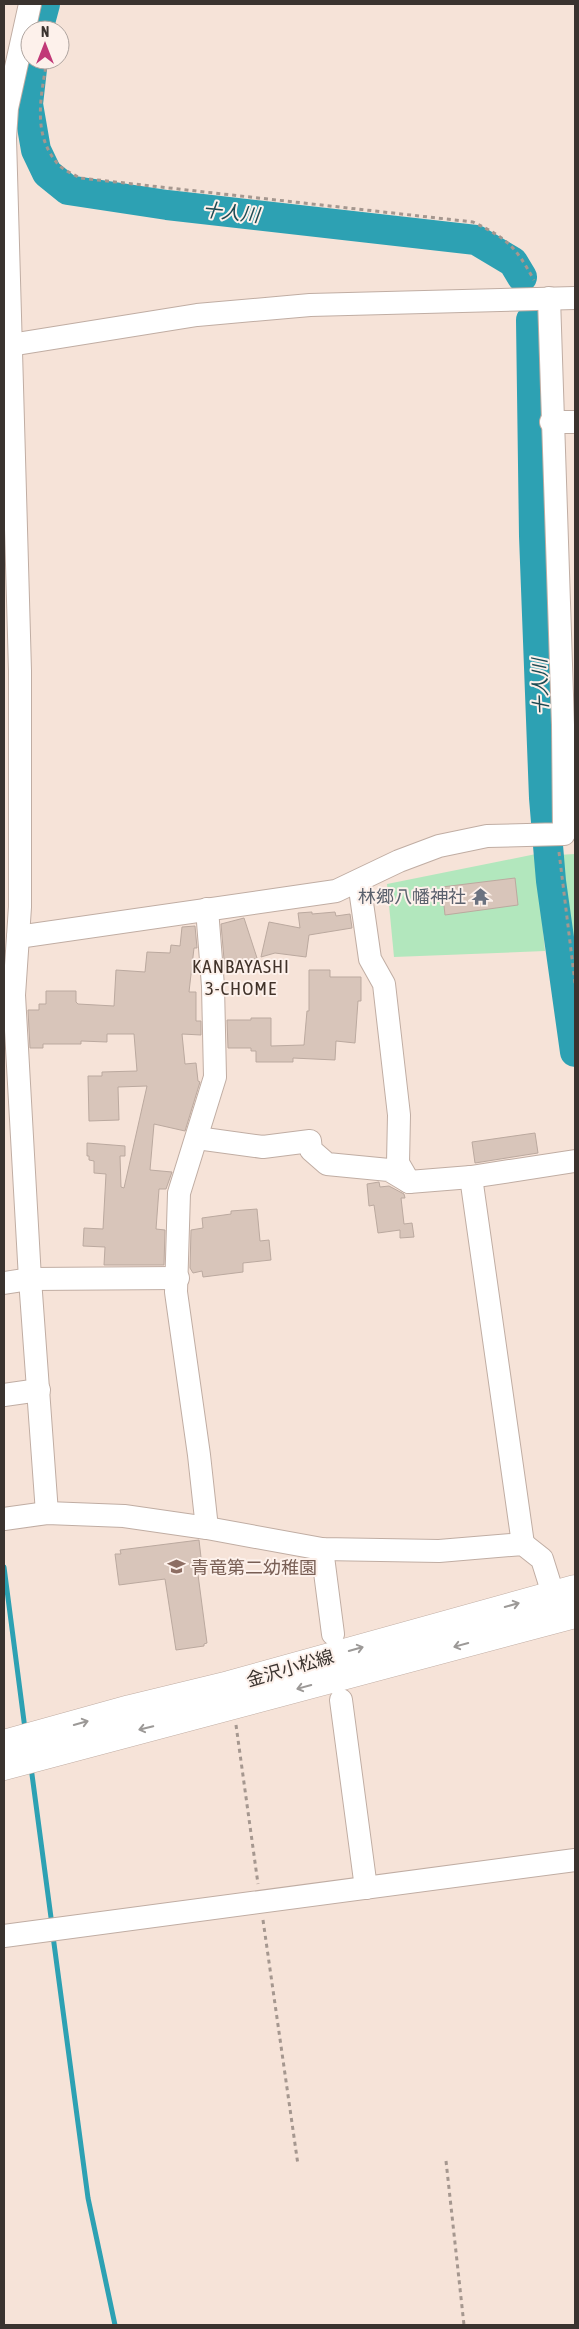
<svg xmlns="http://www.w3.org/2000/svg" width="579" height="2329" font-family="'Asap Condensed','Noto Sans JP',sans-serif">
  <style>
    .green { fill: #b2e7bd }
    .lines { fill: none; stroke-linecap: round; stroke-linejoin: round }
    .stream { stroke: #2da1b3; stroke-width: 5 }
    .river { stroke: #2da1b3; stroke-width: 30 }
    .building { fill: #d8c5ba; stroke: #bba99f }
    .minor-casing { stroke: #c0ada3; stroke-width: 24 }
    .major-casing { stroke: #c0ada3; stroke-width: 29 }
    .path { stroke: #a5978f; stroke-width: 3; stroke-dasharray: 4 4; stroke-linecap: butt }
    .minor { stroke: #fff; stroke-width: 22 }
    .major { stroke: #fff; stroke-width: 28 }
    .oneway { stroke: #9c9997 }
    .labels { text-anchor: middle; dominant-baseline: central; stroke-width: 4; stroke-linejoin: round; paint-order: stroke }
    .worship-label { font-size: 18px; fill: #5b616d; stroke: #fdf1eb; text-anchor: end }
    .education-label { font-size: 18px; fill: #785e54; stroke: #fdf1eb; text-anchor: start }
    .street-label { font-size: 18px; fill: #3a332f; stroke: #fdf1eb }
    .water-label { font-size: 19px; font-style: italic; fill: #1c4b54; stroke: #fdf1eb }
    .neighbourhood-label { font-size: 19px; letter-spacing: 1px; fill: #41332a; stroke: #fdf1eb }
  </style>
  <rect width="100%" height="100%" fill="#f6e3d8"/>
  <!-- green -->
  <g class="green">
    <polygon points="536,854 545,951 394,957 387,884"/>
    <polygon points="575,854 575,992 557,855"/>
  </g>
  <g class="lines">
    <!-- stream -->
    <g class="stream">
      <polyline points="4,1567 25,1729"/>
      <polyline points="31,1767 52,1925"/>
      <polyline points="53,1936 88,2198 115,2325"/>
    </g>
    <!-- river -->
    <g class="river">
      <polyline points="38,30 45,4"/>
      <polyline points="33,60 28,104 36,150 47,173 68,190 167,205 476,240 513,262 522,277"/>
      <polyline points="531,320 534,536 544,798 551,881 575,1052"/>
    </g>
  </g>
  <!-- building -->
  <g class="building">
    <polygon points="515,878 518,905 445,915 442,887"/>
    <polygon points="312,912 312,914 335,912 336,916 350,914 352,928 309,935 306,957 275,953 261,957 269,922 300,928 298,913"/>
    <polygon points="244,918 257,958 249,961 250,964 225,971 221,924"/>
    <polygon points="195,926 197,948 194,948 189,992 196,992 196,1021 201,1021 201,1035 182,1034 185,1064 196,1063 198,1081 200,1082 185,1131 154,1124 150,1170 172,1172 166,1189 159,1189 156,1229 165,1230 164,1265 104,1265 105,1247 83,1246 84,1228 103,1229 106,1174 94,1173 94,1161 89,1160 89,1156 87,1156 87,1143 125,1146 125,1156 120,1156 121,1187 124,1188 147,1086 118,1087 119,1120 89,1121 88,1076 102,1076 102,1072 137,1071 134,1034 107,1034 107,1042 81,1041 81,1044 43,1044 43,1048 30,1048 28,1010 39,1010 39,1004 46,1004 46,991 76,991 76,1002 78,1004 114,1006 116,970 145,972 147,952 170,953 171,945 180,946 182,927"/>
    <polygon points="309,970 330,970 330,977 361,977 361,1001 358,1001 355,1043 336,1041 335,1060 293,1058 293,1062 256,1062 256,1051 251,1051 251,1048 228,1048 227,1020 251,1020 251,1018 271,1018 271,1046 304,1045 307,1011 309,1011"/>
    <polygon points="535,1133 538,1153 475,1163 472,1142"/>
    <polygon points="379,1182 380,1187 389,1186 404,1194 405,1198 401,1198 404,1224 412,1223 414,1237 400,1238 400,1230 378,1233 374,1205 369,1206 367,1184"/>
    <polygon points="257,1209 260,1241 269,1240 271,1260 243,1263 243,1272 203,1277 202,1271 193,1273 190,1268 191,1230 203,1228 202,1218 231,1214 231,1211"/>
    <polygon points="199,1540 202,1566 197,1567 207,1643 204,1644 204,1646 176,1650 165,1579 119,1585 115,1554 121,1554 120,1550"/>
  </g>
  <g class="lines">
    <defs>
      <g id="minor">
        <polyline points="30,4 7,108 5,138 20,671 20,907 14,995 30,1279 47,1513"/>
        <polyline points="4,346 197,315 310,305 575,298"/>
        <polyline points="551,422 575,422"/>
        <polyline points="359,882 370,959 384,984 399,1115 398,1163 409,1182"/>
        <polyline points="207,909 213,986 215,1077 179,1193 176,1292 199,1455 207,1528"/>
        <polyline points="18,937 336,891 399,861 439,846 487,836 564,834 563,725 549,298"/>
        <polyline points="197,1138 263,1147 310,1141 311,1150 327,1164 389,1170 409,1182 471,1177 575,1161"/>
        <polyline points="471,1177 523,1544"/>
        <polyline points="4,1283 30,1279 178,1278"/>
        <polyline points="4,1395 39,1390"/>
        <polyline points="4,1519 47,1513 124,1516 207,1528 322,1549 439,1551 523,1544 542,1559 553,1594"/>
        <polyline points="322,1549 333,1634"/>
        <polyline points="341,1700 366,1888"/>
        <polyline points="4,1936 575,1860"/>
      </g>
      <g id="major">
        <polyline points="4,1744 130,1709 229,1685 575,1589"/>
        <polyline points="4,1766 575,1614"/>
      </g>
    </defs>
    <!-- minor casing -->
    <use href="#minor" class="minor-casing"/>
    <!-- major casing -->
    <use href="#major" class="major-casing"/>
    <!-- path -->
    <g class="path">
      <path d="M 47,60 C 41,96 32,133 57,163 C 63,170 73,174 80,178 L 473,222 C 508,239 515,246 534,280"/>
      <polyline points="559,852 575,983"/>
      <polyline points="236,1725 258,1884"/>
      <polyline points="263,1920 298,2165"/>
      <polyline points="446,2161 464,2325"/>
    </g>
    <!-- minor -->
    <use href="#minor" class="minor"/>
    <!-- major -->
    <use href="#major" class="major"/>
  </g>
  <!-- one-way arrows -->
  <defs><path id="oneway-shaft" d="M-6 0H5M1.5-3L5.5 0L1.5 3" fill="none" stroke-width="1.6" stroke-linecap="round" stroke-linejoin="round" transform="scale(1.25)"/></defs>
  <g class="oneway">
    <use href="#oneway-shaft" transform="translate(512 1605) rotate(-16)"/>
    <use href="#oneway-shaft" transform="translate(461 1645) rotate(165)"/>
    <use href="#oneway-shaft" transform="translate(356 1649) rotate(-16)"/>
    <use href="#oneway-shaft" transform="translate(304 1687) rotate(165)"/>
    <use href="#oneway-shaft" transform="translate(81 1723) rotate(-16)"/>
    <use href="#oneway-shaft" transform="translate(146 1728) rotate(166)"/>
  </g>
  <!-- icons -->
  <defs>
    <symbol id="temple-bare" viewBox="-9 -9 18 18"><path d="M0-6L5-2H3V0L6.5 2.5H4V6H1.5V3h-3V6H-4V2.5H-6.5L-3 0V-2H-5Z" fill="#6b7280" stroke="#fdf1eb" stroke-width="2.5" paint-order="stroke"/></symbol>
    <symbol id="school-bare" viewBox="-9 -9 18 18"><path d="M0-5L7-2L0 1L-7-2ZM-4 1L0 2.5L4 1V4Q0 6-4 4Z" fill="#8d6e63" stroke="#fdf1eb" stroke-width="2.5" paint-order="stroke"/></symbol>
  </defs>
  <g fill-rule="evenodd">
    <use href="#temple-bare" x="468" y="884" width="25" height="25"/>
    <use href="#school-bare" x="164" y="1554" width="25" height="25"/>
  </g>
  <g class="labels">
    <!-- worship labels -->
    <g class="worship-label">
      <text x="466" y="896">林郷八幡神社</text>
    </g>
    <!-- education labels -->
    <g class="education-label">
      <text x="191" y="1567">青竜第二幼稚園</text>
    </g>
    <!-- street labels -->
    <g class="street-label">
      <text transform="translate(290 1668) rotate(-16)">金沢小松線</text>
    </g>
    <!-- water labels -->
    <g class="water-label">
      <text transform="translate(231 212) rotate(6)">十人川</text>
      <text transform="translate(540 687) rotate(-92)">十人川</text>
    </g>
    <!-- neighbourhood labels -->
    <g class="neighbourhood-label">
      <text x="241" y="966">KANBAYASHI<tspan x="241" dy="22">3-CHOME</tspan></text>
    </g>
  </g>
  <!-- border -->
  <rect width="579" height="2329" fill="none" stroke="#3a332f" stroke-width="10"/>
  <!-- north arrow -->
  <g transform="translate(45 45)"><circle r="24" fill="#fdf1eb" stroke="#afa5a0"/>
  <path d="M0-4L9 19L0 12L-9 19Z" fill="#c13977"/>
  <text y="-8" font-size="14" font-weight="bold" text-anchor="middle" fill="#3a332f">N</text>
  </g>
</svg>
